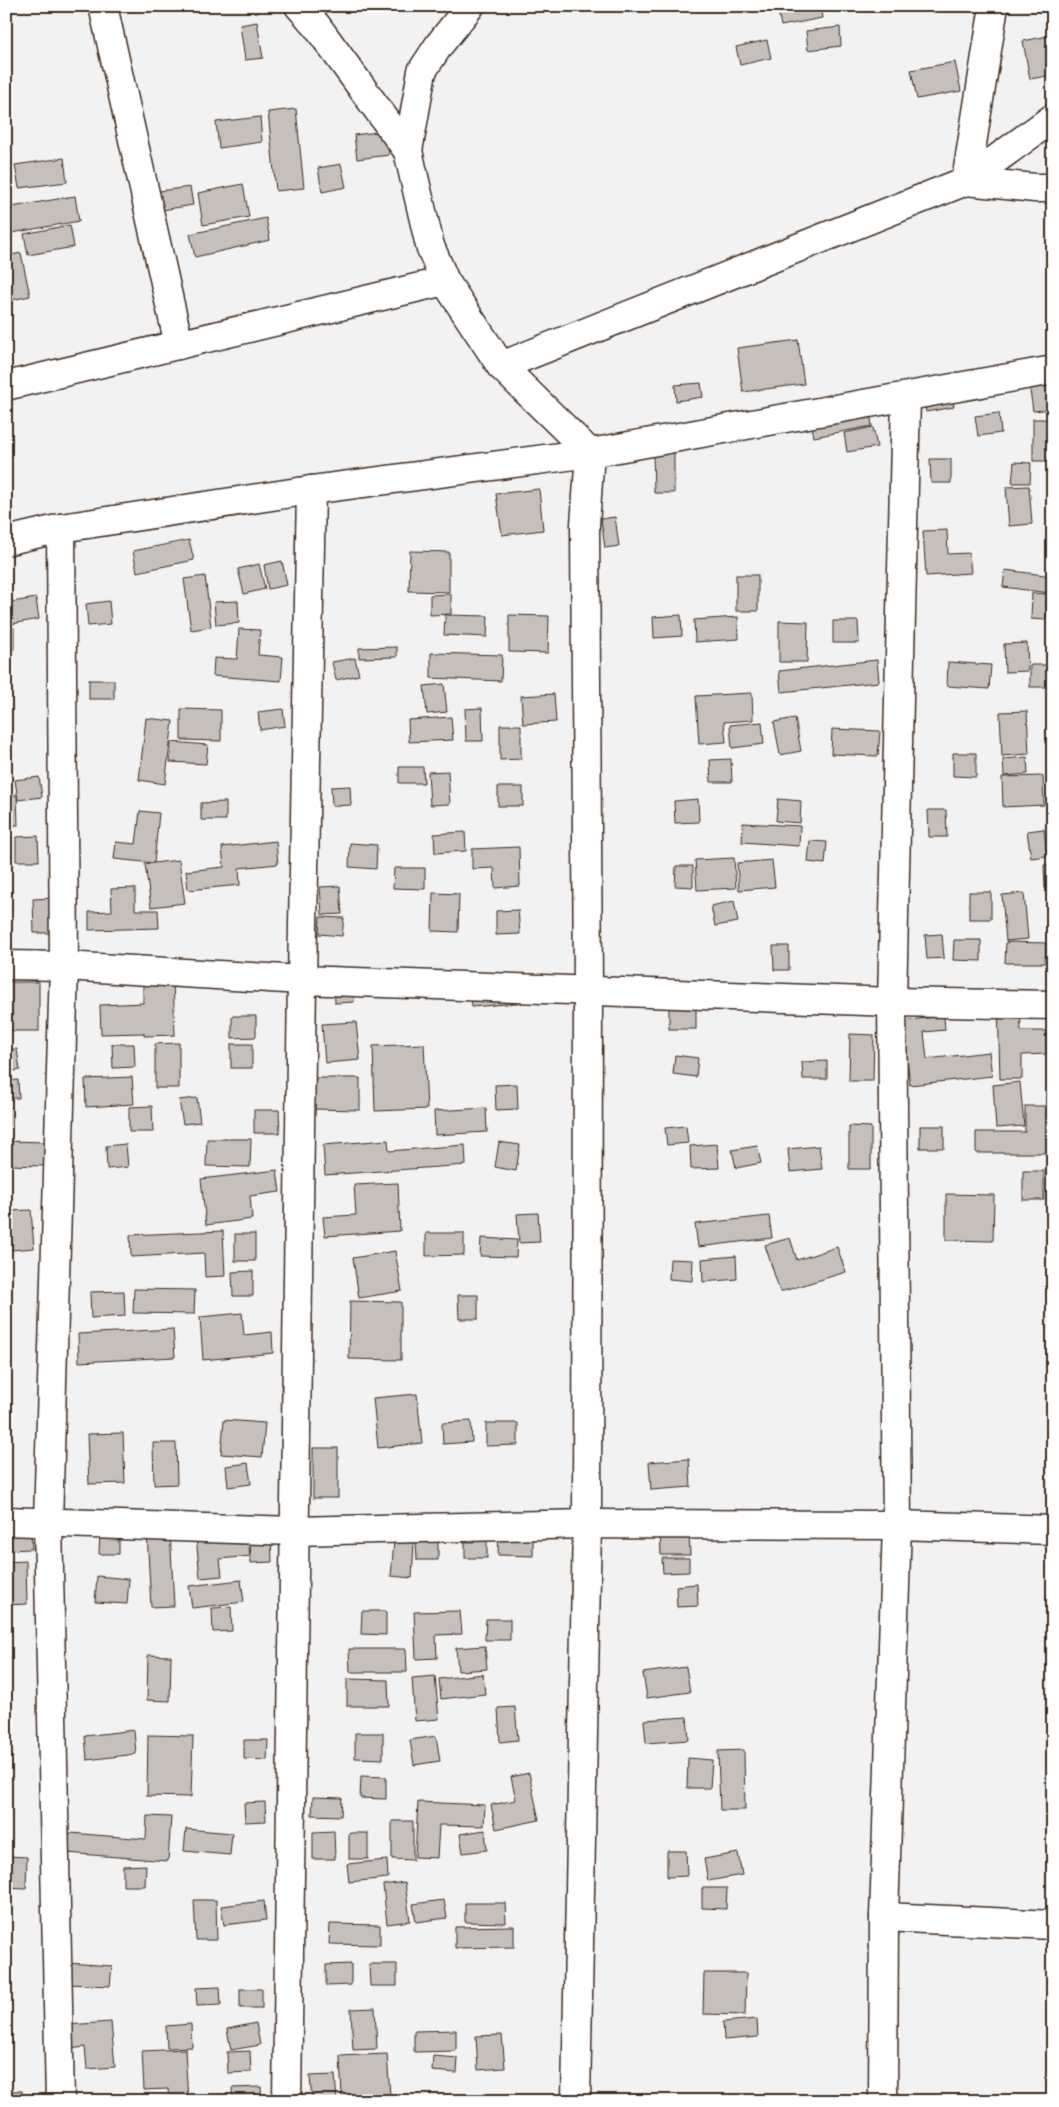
<svg xmlns="http://www.w3.org/2000/svg" width="1059" height="2107" font-family="'Patrick Hand',sans-serif">
  <style>
    .building { fill: #c6c0bd; stroke: #3b2a1e }
    .lines { fill: none; stroke-linecap: round; stroke-linejoin: round }
    .minor-casing { stroke: #3b2a1e; stroke-width: 31 }
    .tertiary-casing { stroke: #3b2a1e; stroke-width: 31 }
    .minor { stroke: #fff; stroke-width: 28 }
    .tertiary { stroke: #fff; stroke-width: 28 }
  </style>
  <rect width="100%" height="100%" fill="#f3f2f2"/>
  <filter id="ink" filterUnits="userSpaceOnUse"><feTurbulence type="fractalNoise" baseFrequency=".02" numOctaves="2"/><feDisplacementMap in="SourceGraphic" scale="10" xChannelSelector="R" yChannelSelector="G"/><feConvolveMatrix kernelMatrix="1 2 1 2 8 2 1 2 1" color-interpolation-filters="sRGB"/></filter>
  <g filter="url(#ink)">
    <!-- building -->
    <g class="building">
      <polygon points="777,6 820,6 822,18 781,26"/>
      <polygon points="257,22 263,58 245,60 240,25"/>
      <polygon points="840,27 841,46 808,50 806,31"/>
      <polygon points="1053,35 1053,75 1030,79 1023,41"/>
      <polygon points="767,40 771,58 740,65 736,47"/>
      <polygon points="955,62 961,91 917,99 911,70"/>
      <polygon points="296,109 304,188 276,191 268,112"/>
      <polygon points="260,117 262,142 219,148 216,122"/>
      <polygon points="386,131 389,155 357,159 354,135"/>
      <polygon points="64,158 67,182 19,188 15,165"/>
      <polygon points="341,164 346,187 322,192 318,168"/>
      <polygon points="243,184 249,217 203,225 198,193"/>
      <polygon points="190,187 193,205 162,210 159,191"/>
      <polygon points="75,196 79,221 6,234 6,208"/>
      <polygon points="266,218 270,240 195,257 190,234"/>
      <polygon points="70,225 74,247 28,255 24,234"/>
      <polygon points="21,253 30,296 12,300 6,274 6,256"/>
      <polygon points="798,340 804,384 743,392 737,348"/>
      <polygon points="1053,380 1053,409 1033,411 1029,383"/>
      <polygon points="701,383 703,397 676,401 675,385"/>
      <polygon points="951,391 954,407 926,412 923,396"/>
      <polygon points="869,405 872,426 814,437 810,416"/>
      <polygon points="999,413 1001,433 978,436 975,416"/>
      <rect x="1033" y="419" width="20" height="42"/>
      <polygon points="873,427 877,447 847,452 844,433"/>
      <polygon points="674,450 674,493 654,493 653,451"/>
      <polygon points="930,459 951,459 951,483 931,483"/>
      <polygon points="1014,462 1031,463 1030,483 1012,483"/>
      <polygon points="1029,486 1032,524 1009,526 1006,487"/>
      <polygon points="539,489 543,530 502,535 496,494"/>
      <polygon points="615,517 619,546 605,548 601,519"/>
      <polygon points="947,530 948,554 969,553 971,573 926,576 923,531"/>
      <polygon points="189,540 194,560 137,572 133,551"/>
      <polygon points="410,551 449,552 449,592 409,591"/>
      <polygon points="282,561 287,585 268,589 264,565"/>
      <polygon points="259,564 265,589 244,594 238,569"/>
      <polygon points="1005,570 1052,576 1050,593 1003,587"/>
      <rect x="736" y="575" width="22" height="36"/>
      <polygon points="205,576 211,627 191,630 184,579"/>
      <polygon points="1032,593 1047,594 1046,620 1031,619"/>
      <polygon points="451,594 451,614 430,615 430,595"/>
      <polygon points="36,598 39,619 6,625 6,603"/>
      <polygon points="109,601 111,624 88,626 86,604"/>
      <polygon points="238,601 239,623 216,625 214,602"/>
      <polygon points="445,615 488,616 487,637 444,635"/>
      <polygon points="509,615 549,616 548,653 509,652"/>
      <polygon points="681,615 682,636 654,638 653,617"/>
      <polygon points="738,617 739,639 695,642 694,620"/>
      <polygon points="779,621 808,622 807,662 779,662"/>
      <polygon points="833,621 858,621 859,643 833,643"/>
      <rect x="6" y="628" width="8" height="21"/>
      <polygon points="239,629 260,630 258,655 283,657 281,681 213,676 214,658 237,659"/>
      <polygon points="1027,643 1028,671 1005,672 1004,644"/>
      <polygon points="397,647 397,657 359,658 359,648"/>
      <polygon points="431,653 502,655 501,681 431,678"/>
      <polygon points="355,658 359,675 336,680 332,662"/>
      <polygon points="877,660 879,682 781,692 779,671"/>
      <polygon points="948,662 991,665 989,689 947,686"/>
      <rect x="1030" y="665" width="23" height="22"/>
      <rect x="89" y="680" width="25" height="19"/>
      <polygon points="444,684 447,712 427,714 424,686"/>
      <polygon points="752,693 753,720 724,722 726,742 699,744 696,696"/>
      <polygon points="554,694 556,722 523,724 521,696"/>
      <polygon points="482,708 483,741 466,741 465,709"/>
      <polygon points="181,709 221,710 221,741 181,740"/>
      <polygon points="283,709 285,726 260,730 258,712"/>
      <polygon points="1027,711 1029,754 1002,756 1000,712"/>
      <polygon points="451,717 453,740 409,742 408,720"/>
      <polygon points="146,718 173,721 165,784 139,780"/>
      <polygon points="795,718 801,751 780,755 774,722"/>
      <polygon points="762,722 764,744 732,748 730,725"/>
      <polygon points="500,725 521,725 521,759 500,760"/>
      <polygon points="832,729 880,731 878,756 831,754"/>
      <polygon points="171,742 208,745 206,764 170,762"/>
      <polygon points="953,753 976,753 976,777 953,776"/>
      <polygon points="1027,757 1028,774 1004,776 1003,759"/>
      <polygon points="731,759 732,782 711,782 710,760"/>
      <polygon points="399,767 423,767 424,783 399,783"/>
      <polygon points="448,771 450,804 430,805 428,772"/>
      <polygon points="1043,776 1044,805 1003,807 1002,777"/>
      <polygon points="39,777 42,797 18,800 15,780"/>
      <polygon points="350,786 351,805 332,806 331,787"/>
      <rect x="498" y="787" width="25" height="19"/>
      <polygon points="6,795 17,795 18,825 6,825"/>
      <polygon points="698,799 699,822 675,823 674,801"/>
      <polygon points="778,799 801,801 800,823 776,821"/>
      <polygon points="226,802 226,820 201,820 201,803"/>
      <polygon points="928,810 946,810 947,837 929,837"/>
      <polygon points="140,811 159,813 154,863 114,859 116,842 136,844"/>
      <polygon points="743,823 800,826 799,846 742,842"/>
      <polygon points="1044,829 1047,856 1031,858 1027,831"/>
      <polygon points="465,832 466,851 435,853 434,834"/>
      <polygon points="38,836 39,861 16,861 16,837"/>
      <polygon points="276,841 278,864 239,868 240,885 188,890 186,871 224,867 222,847"/>
      <polygon points="810,841 827,842 825,864 808,862"/>
      <polygon points="350,843 377,845 376,869 349,867"/>
      <polygon points="519,847 520,886 495,888 494,868 472,869 472,849"/>
      <polygon points="734,858 736,888 697,890 695,860"/>
      <polygon points="179,860 185,903 151,907 145,864"/>
      <polygon points="772,860 775,887 739,890 737,863"/>
      <polygon points="1044,865 1053,865 1053,888 1045,888"/>
      <polygon points="676,866 693,866 693,887 675,886"/>
      <polygon points="394,868 425,868 425,889 393,888"/>
      <polygon points="340,886 342,914 322,915 320,887"/>
      <polygon points="135,888 135,910 158,910 159,928 89,930 89,912 112,911 111,889"/>
      <rect x="969" y="892" width="22" height="27"/>
      <polygon points="433,893 459,894 458,932 432,931"/>
      <polygon points="1024,893 1028,939 1006,941 1002,895"/>
      <polygon points="53,898 54,933 34,933 33,899"/>
      <polygon points="734,901 738,922 715,926 711,906"/>
      <polygon points="518,910 520,934 496,935 496,911"/>
      <polygon points="320,917 344,918 342,936 319,934"/>
      <polygon points="942,934 944,958 927,959 925,935"/>
      <polygon points="954,940 981,940 981,961 953,960"/>
      <polygon points="1006,942 1046,943 1045,963 1005,963"/>
      <polygon points="773,946 789,946 789,970 774,970"/>
      <polygon points="173,978 175,1035 144,1036 144,1033 101,1034 100,1005 143,1003 143,979"/>
      <polygon points="353,979 354,1002 335,1003 334,981"/>
      <polygon points="517,981 518,1003 472,1007 470,985"/>
      <rect x="6" y="982" width="33" height="49"/>
      <polygon points="1020,1001 1021,1031 1046,1031 1047,1054 1022,1055 1022,1079 1000,1079 998,1002"/>
      <rect x="669" y="1007" width="27" height="22"/>
      <polygon points="232,1016 256,1016 256,1037 232,1038"/>
      <polygon points="944,1016 945,1030 924,1032 927,1059 989,1052 992,1076 910,1085 903,1021"/>
      <polygon points="356,1022 360,1060 325,1063 322,1024"/>
      <polygon points="850,1034 874,1035 873,1081 849,1081"/>
      <polygon points="179,1043 179,1088 155,1088 155,1044"/>
      <polygon points="112,1044 134,1044 135,1067 113,1068"/>
      <rect x="231" y="1044" width="21" height="24"/>
      <polygon points="424,1044 427,1109 375,1111 373,1046"/>
      <polygon points="17,1049 20,1070 6,1072 6,1050"/>
      <polygon points="675,1055 698,1058 696,1077 673,1074"/>
      <polygon points="827,1061 827,1079 803,1079 802,1062"/>
      <polygon points="132,1077 134,1104 86,1107 85,1079"/>
      <polygon points="311,1078 360,1078 360,1110 312,1109"/>
      <polygon points="18,1080 19,1098 6,1098 6,1081"/>
      <polygon points="1020,1082 1024,1126 996,1128 993,1085"/>
      <polygon points="517,1084 518,1109 496,1110 495,1085"/>
      <polygon points="197,1098 200,1122 183,1124 179,1100"/>
      <polygon points="6,1105 9,1106 9,1126 6,1125"/>
      <polygon points="152,1106 153,1132 129,1132 129,1107"/>
      <polygon points="1025,1106 1053,1106 1053,1153 976,1153 976,1132 1025,1132"/>
      <polygon points="486,1108 487,1132 435,1135 434,1111"/>
      <polygon points="254,1110 279,1110 280,1133 254,1133"/>
      <polygon points="686,1126 688,1143 667,1145 665,1128"/>
      <polygon points="849,1126 871,1127 871,1169 849,1169"/>
      <rect x="920" y="1126" width="24" height="22"/>
      <polygon points="207,1139 251,1139 250,1167 206,1166"/>
      <polygon points="388,1140 389,1151 465,1145 466,1165 325,1175 323,1145"/>
      <polygon points="6,1141 47,1142 46,1166 6,1165"/>
      <polygon points="499,1142 520,1145 516,1171 495,1167"/>
      <polygon points="126,1144 128,1167 107,1169 106,1146"/>
      <polygon points="717,1144 719,1168 691,1169 690,1146"/>
      <polygon points="757,1146 761,1163 736,1168 732,1150"/>
      <polygon points="819,1146 822,1169 790,1172 788,1149"/>
      <polygon points="277,1170 280,1192 250,1196 252,1219 206,1225 201,1179"/>
      <rect x="1023" y="1171" width="21" height="29"/>
      <polygon points="398,1183 400,1231 325,1236 323,1217 356,1215 354,1185"/>
      <polygon points="946,1194 994,1195 993,1241 946,1240"/>
      <polygon points="31,1210 34,1248 12,1250 9,1211"/>
      <polygon points="538,1213 540,1242 519,1243 517,1214"/>
      <polygon points="769,1216 772,1238 698,1247 695,1224"/>
      <polygon points="223,1231 225,1276 205,1277 204,1253 131,1257 130,1235"/>
      <polygon points="426,1233 464,1233 464,1255 426,1256"/>
      <rect x="235" y="1234" width="20" height="27"/>
      <polygon points="481,1238 517,1240 516,1257 480,1256"/>
      <polygon points="790,1238 797,1260 837,1247 846,1272 780,1292 765,1245"/>
      <polygon points="395,1251 402,1291 359,1298 353,1258"/>
      <polygon points="736,1256 737,1279 703,1282 702,1259"/>
      <polygon points="670,1259 693,1260 692,1281 669,1279"/>
      <polygon points="253,1271 253,1296 233,1296 232,1272"/>
      <polygon points="134,1289 195,1290 194,1314 133,1313"/>
      <polygon points="124,1291 125,1316 91,1318 90,1292"/>
      <polygon points="458,1295 478,1295 478,1319 459,1319"/>
      <polygon points="350,1301 401,1302 401,1360 349,1359"/>
      <polygon points="242,1313 244,1335 272,1332 273,1353 203,1360 200,1317"/>
      <polygon points="173,1329 175,1357 79,1362 78,1334"/>
      <polygon points="417,1394 422,1443 378,1448 373,1398"/>
      <polygon points="224,1420 265,1423 262,1457 221,1454"/>
      <polygon points="471,1421 472,1442 443,1444 442,1423"/>
      <polygon points="486,1423 518,1423 518,1445 486,1446"/>
      <polygon points="123,1433 125,1483 89,1484 87,1434"/>
      <polygon points="153,1443 176,1443 177,1484 154,1485"/>
      <rect x="313" y="1448" width="25" height="50"/>
      <polygon points="689,1459 691,1487 651,1490 649,1462"/>
      <polygon points="248,1463 251,1484 228,1487 226,1466"/>
      <polygon points="499,1528 533,1529 533,1556 498,1555"/>
      <polygon points="31,1531 32,1549 6,1550 6,1532"/>
      <polygon points="100,1531 119,1532 119,1554 99,1554"/>
      <polygon points="170,1531 174,1606 151,1607 147,1532"/>
      <polygon points="689,1531 690,1555 661,1555 660,1532"/>
      <polygon points="247,1532 250,1556 220,1559 222,1576 200,1578 196,1537"/>
      <polygon points="250,1534 271,1534 272,1562 251,1563"/>
      <rect x="465" y="1536" width="22" height="22"/>
      <polygon points="394,1541 414,1543 412,1578 391,1576"/>
      <polygon points="416,1541 438,1541 438,1560 417,1560"/>
      <polygon points="662,1558 689,1558 689,1572 663,1573"/>
      <polygon points="26,1561 27,1604 6,1605 6,1562"/>
      <polygon points="97,1576 129,1579 127,1604 95,1602"/>
      <polygon points="241,1580 244,1602 192,1608 189,1586"/>
      <polygon points="697,1584 698,1606 677,1607 676,1586"/>
      <polygon points="231,1607 232,1631 213,1632 212,1608"/>
      <polygon points="362,1611 386,1611 386,1635 361,1634"/>
      <polygon points="460,1611 462,1634 436,1635 437,1658 416,1659 414,1612"/>
      <polygon points="486,1619 510,1619 510,1640 485,1640"/>
      <polygon points="485,1646 487,1669 458,1671 456,1648"/>
      <polygon points="349,1649 406,1649 407,1672 350,1672"/>
      <polygon points="148,1655 171,1656 170,1701 147,1700"/>
      <polygon points="686,1667 690,1692 647,1698 643,1673"/>
      <polygon points="483,1674 485,1694 441,1699 439,1679"/>
      <polygon points="435,1676 439,1719 415,1721 412,1678"/>
      <polygon points="347,1679 388,1680 389,1706 347,1706"/>
      <polygon points="515,1707 518,1740 500,1742 498,1708"/>
      <polygon points="687,1717 689,1740 646,1743 644,1720"/>
      <polygon points="134,1730 136,1754 87,1760 85,1736"/>
      <polygon points="355,1733 383,1733 383,1759 355,1758"/>
      <polygon points="148,1735 193,1736 191,1797 147,1796"/>
      <polygon points="436,1736 440,1761 414,1765 410,1740"/>
      <polygon points="244,1740 268,1740 267,1760 244,1759"/>
      <polygon points="744,1750 745,1810 720,1810 718,1751"/>
      <polygon points="688,1758 712,1760 710,1788 687,1788"/>
      <polygon points="529,1773 539,1820 496,1829 491,1805 516,1800 511,1777"/>
      <polygon points="361,1776 386,1777 386,1799 360,1798"/>
      <polygon points="6,1793 9,1811 6,1812"/>
      <polygon points="313,1797 342,1798 341,1816 312,1815"/>
      <polygon points="265,1802 266,1821 245,1822 244,1803"/>
      <polygon points="418,1802 485,1805 484,1826 439,1825 437,1858 415,1857"/>
      <polygon points="147,1816 171,1817 168,1861 67,1853 70,1833 146,1839"/>
      <polygon points="392,1821 413,1821 413,1860 392,1859"/>
      <polygon points="186,1829 232,1833 230,1855 184,1851"/>
      <polygon points="485,1830 487,1850 463,1853 460,1834"/>
      <polygon points="334,1831 335,1859 313,1859 313,1832"/>
      <rect x="349" y="1833" width="19" height="26"/>
      <polygon points="667,1851 686,1851 687,1876 667,1877"/>
      <polygon points="738,1853 742,1875 708,1881 704,1859"/>
      <polygon points="6,1856 27,1857 26,1889 6,1888"/>
      <polygon points="387,1860 388,1878 349,1882 347,1864"/>
      <polygon points="146,1865 145,1886 123,1886 123,1866"/>
      <polygon points="405,1882 410,1921 387,1924 383,1885"/>
      <polygon points="702,1888 727,1888 726,1909 702,1908"/>
      <polygon points="6,1889 9,1889 11,1913 6,1913"/>
      <polygon points="194,1900 216,1900 217,1940 196,1940"/>
      <polygon points="444,1900 447,1918 416,1922 413,1904"/>
      <polygon points="264,1901 266,1920 224,1925 221,1906"/>
      <polygon points="465,1903 505,1903 506,1923 465,1922"/>
      <polygon points="330,1924 380,1925 380,1945 329,1944"/>
      <polygon points="514,1926 514,1947 455,1948 455,1927"/>
      <polygon points="68,1963 112,1966 110,1986 68,1984"/>
      <polygon points="351,1964 351,1985 326,1986 326,1965"/>
      <polygon points="369,1964 397,1964 397,1986 370,1986"/>
      <polygon points="704,1973 746,1973 745,2015 703,2014"/>
      <polygon points="220,1987 221,2005 197,2006 196,1988"/>
      <rect x="240" y="1989" width="22" height="19"/>
      <polygon points="375,2008 377,2049 353,2050 351,2009"/>
      <polygon points="757,2019 758,2037 724,2040 723,2022"/>
      <polygon points="111,2022 115,2067 87,2069 85,2047 70,2049 68,2025"/>
      <polygon points="256,2023 260,2045 231,2050 227,2029"/>
      <polygon points="191,2024 192,2047 167,2048 166,2026"/>
      <polygon points="456,2030 456,2051 414,2052 414,2031"/>
      <polygon points="502,2035 505,2068 478,2070 476,2036"/>
      <polygon points="185,2049 188,2101 169,2101 168,2089 144,2090 142,2051"/>
      <polygon points="250,2051 251,2072 228,2073 227,2052"/>
      <polygon points="387,2054 390,2095 342,2097 340,2056"/>
      <polygon points="433,2056 458,2058 457,2073 432,2071"/>
      <polygon points="335,2075 337,2101 312,2101 310,2076"/>
      <polygon points="261,2087 262,2101 233,2101 232,2088"/>
      <rect x="6" y="2091" width="16" height="10"/>
    </g>
    <g class="lines">
      <defs>
        <g id="minor">
          <polyline points="103,6 179,345"/>
          <polyline points="299,6 316,25 408,151"/>
          <polyline points="470,6 439,45 422,71 408,151 430,246 445,281 501,366 590,453"/>
          <polyline points="994,6 966,181 1035,188 1053,188"/>
          <polyline points="501,366 966,181 1053,118"/>
          <polyline points="6,386 445,281"/>
          <polyline points="6,541 61,528 311,490 590,453 1053,370"/>
          <polyline points="6,965 64,966 302,980 892,1002 1053,1005"/>
          <polyline points="6,1521 294,1531 587,1524 897,1525 1053,1530"/>
          <polyline points="884,1917 1053,1925"/>
          <polyline points="60,2101 48,1522 64,966 61,528"/>
          <polyline points="287,2101 302,980 311,490"/>
          <polyline points="883,2101 884,1917 897,1525 892,1002 906,397"/>
        </g>
        <polyline id="tertiary" points="576,2101 587,1524 588,989 585,525 590,453"/>
      </defs>
      <!-- minor casing -->
      <use href="#minor" class="minor-casing"/>
      <!-- tertiary casing -->
      <use href="#tertiary" class="tertiary-casing"/>
      <!-- minor -->
      <use href="#minor" class="minor"/>
      <!-- tertiary -->
      <use href="#tertiary" class="tertiary"/>
    </g>
  </g>
  <!-- margin -->
  <rect width="1059" height="2107" fill="none" stroke="#fff" stroke-width="25"/>
  <rect x="12" y="12" width="1034" height="2082" fill="none" stroke="#3b2a1e" stroke-width="2" filter="url(#ink)"/>
</svg>
